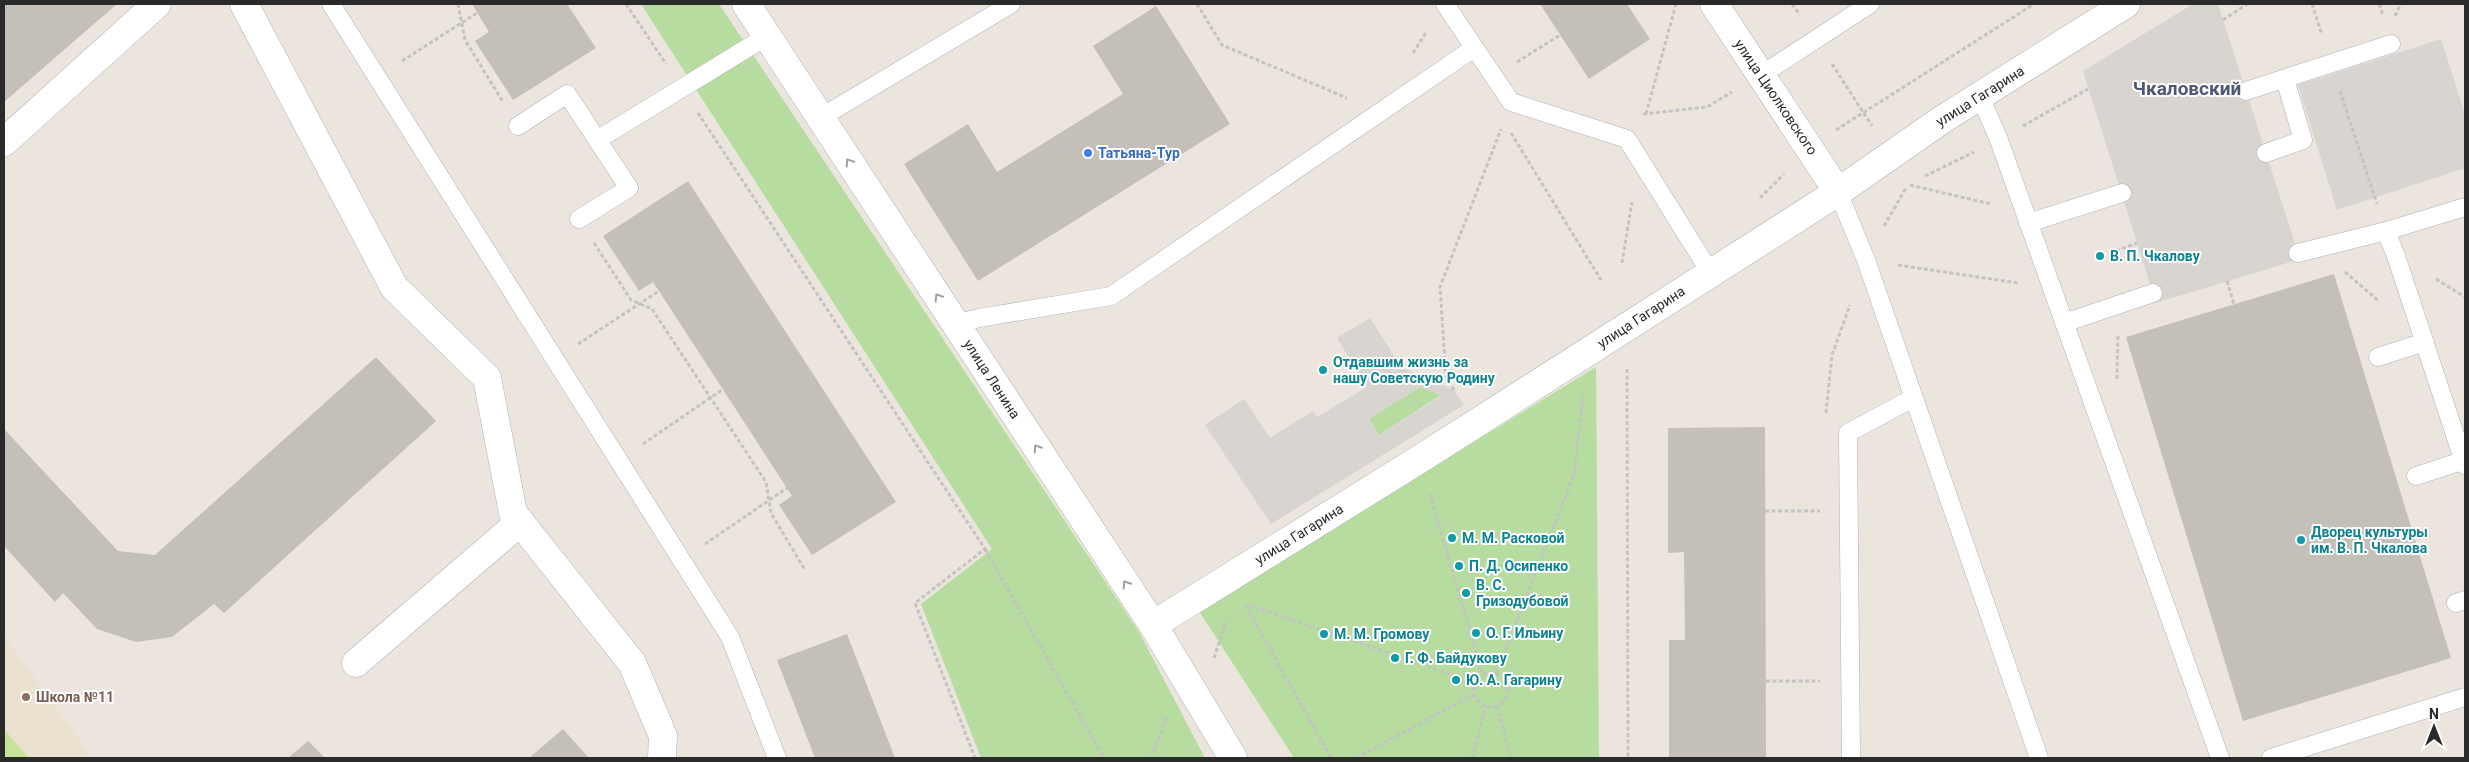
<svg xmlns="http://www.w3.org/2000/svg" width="2469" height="762" font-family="Roboto,sans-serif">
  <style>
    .education { fill: #ebe1cf }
    .green { fill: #b6dd9f }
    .pitch { fill: #c7e39c }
    .plaza { fill: #d8d4d0; fill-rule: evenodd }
    .building { fill: #c4bfb9 }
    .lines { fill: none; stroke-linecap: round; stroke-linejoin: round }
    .lane-casing { stroke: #aeb0ba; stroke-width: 19 }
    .street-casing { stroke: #aeb0ba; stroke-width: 29 }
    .secondary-casing { stroke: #aeb0ba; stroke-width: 29 }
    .path { stroke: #c3c3c3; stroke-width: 3; stroke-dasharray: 4 2.5; stroke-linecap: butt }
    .lane { stroke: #fff; stroke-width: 18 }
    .street { stroke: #fff; stroke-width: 28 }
    .secondary { stroke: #fff; stroke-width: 28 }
    .oneway { stroke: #9f9f9f }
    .shop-dot { fill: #3f7fe0; stroke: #fff; stroke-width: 2 }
    .culture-dot { fill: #0f9aa8; stroke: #fff; stroke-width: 2 }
    .education-dot { fill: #8d6e63; stroke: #fff; stroke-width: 2 }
    .labels { text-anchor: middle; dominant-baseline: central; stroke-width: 4; stroke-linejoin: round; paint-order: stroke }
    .street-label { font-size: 14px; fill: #2a2a2a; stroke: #fff }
    .shop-label { font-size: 14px; font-weight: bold; fill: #366cbe; stroke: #fff; text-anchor: start }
    .culture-label { font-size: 14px; font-weight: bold; fill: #0d838f; stroke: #fff; text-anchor: start }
    .education-label { font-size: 14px; font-weight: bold; fill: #785e54; stroke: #fff; text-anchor: start }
    .district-label { font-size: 19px; font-weight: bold; fill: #4f5777; stroke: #fff }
  </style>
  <rect width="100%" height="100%" fill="#ebe5de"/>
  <!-- education -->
  <polygon class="education" points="4,636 92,758 4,758"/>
  <!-- green -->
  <g class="green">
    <polygon points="641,4 719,4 1139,632 1205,758 981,758 921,604 992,549"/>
    <polygon points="1596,367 1599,758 1294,758 1199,611"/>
    <polygon points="1420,387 1441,395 1379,435 1369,419"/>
  </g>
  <!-- pitch -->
  <polygon class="pitch" points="4,729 29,758 4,758"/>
  <!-- plaza -->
  <g class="plaza">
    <polygon points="2193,4 2218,4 2300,259 2156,303 2083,71"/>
    <polygon points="2441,39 2465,114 2465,168 2337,210 2298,85"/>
    <path d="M 1370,318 L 1401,367 L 1454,390 L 1464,405 L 1271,524 L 1205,425 L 1244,399 L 1270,438 L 1313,411 L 1317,417 L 1367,387 L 1337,338 ZM 1420,387 L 1441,396 L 1379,435 L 1369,419 Z"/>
  </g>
  <!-- building -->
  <g class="building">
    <polygon points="4,4 117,4 4,102"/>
    <polygon points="472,4 567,4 596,48 513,100 475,41 489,32"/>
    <polygon points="1540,4 1627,4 1650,39 1589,79"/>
    <polygon points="1156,6 1230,124 978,281 904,164 968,124 997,172 1123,94 1093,46"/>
    <polygon points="688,181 896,502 812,555 779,505 792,496 659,291 653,282 639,291 603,236"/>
    <polygon points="2334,274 2451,658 2243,721 2126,337"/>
    <polygon points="376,357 436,421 224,613 214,604 172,637 136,642 97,629 63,593 55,602 4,546 4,429 118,551 155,555"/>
    <polygon points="1765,427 1766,758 1669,758 1669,640 1685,640 1684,552 1668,553 1668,428"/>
    <polygon points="847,634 895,758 815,758 777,660"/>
    <polygon points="563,729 589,758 529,758"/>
    <polygon points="308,741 325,758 288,758"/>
  </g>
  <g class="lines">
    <defs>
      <g id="lane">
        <polyline points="331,4 730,637 777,758"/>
        <polyline points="1445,4 1511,102 1627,139 1710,272"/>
        <polyline points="1761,75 1870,4"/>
        <polyline points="2246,91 2391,44"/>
        <polyline points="1980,96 1999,140 2220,758"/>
        <polyline points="820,118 1011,4"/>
        <polyline points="518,126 567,94 629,188 579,219"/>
        <polyline points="597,140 767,36"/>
        <polyline points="2266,153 2303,140 2285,79"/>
        <polyline points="1838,192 1866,260 2039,758"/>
        <polyline points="2028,223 2122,193"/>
        <polyline points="2386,231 2396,256 2465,465"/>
        <polyline points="2298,253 2386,231 2465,207"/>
        <polyline points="2064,323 2153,293"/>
        <polyline points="956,324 979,318 1111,296 1474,48"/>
        <polyline points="2378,357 2425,342"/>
        <polyline points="2416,476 2465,460"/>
        <polyline points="2456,603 2465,600"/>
        <polyline points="1851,758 1848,433 1913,398"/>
        <polyline points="2271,758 2465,697"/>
      </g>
      <g id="street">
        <polyline points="244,4 394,287 487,378 513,513 632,663 663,736 662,758"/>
        <polyline points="746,4 1153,625"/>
        <polyline points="1714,4 1838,192"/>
        <polyline points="4,142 157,4"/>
        <polyline points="356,663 520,522"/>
      </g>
      <polyline id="secondary" points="1233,758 1153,625 1420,459 1838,192 1943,119 2126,4"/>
    </defs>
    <!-- lane casing -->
    <use href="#lane" class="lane-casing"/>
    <!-- street casing -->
    <use href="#street" class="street-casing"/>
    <!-- secondary casing -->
    <use href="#secondary" class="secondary-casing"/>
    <!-- path -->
    <g class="path">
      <polyline points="458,4 465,40 503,102"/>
      <polyline points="626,4 666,64"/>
      <polyline points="1197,4 1222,45 1347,98"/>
      <polyline points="1792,4 1800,15"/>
      <polyline points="2312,4 2322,35"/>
      <polyline points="2379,4 2383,15"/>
      <polyline points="2395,16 2401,4"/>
      <polyline points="2223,20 2247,4"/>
      <polyline points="1413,53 1427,31"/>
      <polyline points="402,61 477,13"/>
      <polyline points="1517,62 1560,35"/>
      <polyline points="1832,64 1872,126"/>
      <polyline points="2340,91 2377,204"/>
      <polyline points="698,113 985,549 915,603 975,758"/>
      <polyline points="1643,114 1707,107 1732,92"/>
      <polyline points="1646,114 1676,4"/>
      <polyline points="2023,126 2088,89"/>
      <polyline points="1836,130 2034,4"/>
      <polyline points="1511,133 1601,280"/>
      <polyline points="1925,176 1974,152"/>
      <polyline points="1910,185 1991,204"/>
      <polyline points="1760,198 1784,174"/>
      <polyline points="1884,226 1906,188"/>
      <polyline points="594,243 631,300 652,309 766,482 771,513 805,570"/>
      <polyline points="2110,253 2137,243"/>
      <polyline points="1622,263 1632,202"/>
      <polyline points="1898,265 2018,283"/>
      <polyline points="2345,272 2380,302"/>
      <polyline points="2436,279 2465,297"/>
      <polyline points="2227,281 2234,304"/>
      <polyline points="578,344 659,291"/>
      <polyline points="1627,369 1628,758"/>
      <polyline points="2117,379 2118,335"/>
      <polyline points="1454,390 1446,377 1440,287 1501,129"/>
      <polyline points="1826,413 1832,355 1850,305"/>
      <polyline points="643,444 723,389"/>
      <polyline points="1430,494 1483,676"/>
      <polyline points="1765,511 1820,511"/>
      <polyline points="705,544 787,488"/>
      <polyline points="985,549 1104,758"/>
      <polyline points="1249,605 1476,683"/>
      <polyline points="1246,606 1331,758"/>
      <polyline points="1214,658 1227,619"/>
      <circle cx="1491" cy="690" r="17"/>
      <polyline points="1496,674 1574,475 1583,395"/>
      <polyline points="1766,681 1820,681"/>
      <polyline points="1497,706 1511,758"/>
      <polyline points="1151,758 1167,717"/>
      <polyline points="1356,758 1475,694"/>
      <polyline points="1472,758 1486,706"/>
    </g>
    <!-- lane -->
    <use href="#lane" class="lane"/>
    <!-- street -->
    <use href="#street" class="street"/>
    <!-- secondary -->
    <use href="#secondary" class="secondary"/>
  </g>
  <!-- one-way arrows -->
  <defs><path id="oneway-chevron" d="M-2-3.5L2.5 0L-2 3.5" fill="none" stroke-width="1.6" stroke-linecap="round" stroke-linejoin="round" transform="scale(1.25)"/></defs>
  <g class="oneway">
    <use href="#oneway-chevron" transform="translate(849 162) rotate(-123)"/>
    <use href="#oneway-chevron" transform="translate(938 297) rotate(-123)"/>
    <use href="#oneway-chevron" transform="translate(1037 448) rotate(-123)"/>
    <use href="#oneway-chevron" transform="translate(1126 584) rotate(-123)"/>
  </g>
  <!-- markers -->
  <circle class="shop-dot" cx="1088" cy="153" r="5"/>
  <g class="culture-dot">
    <circle cx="2100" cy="256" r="5"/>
    <circle cx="1323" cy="370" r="5"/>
    <circle cx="1452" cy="538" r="5"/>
    <circle cx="2301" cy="540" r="5"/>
    <circle cx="1459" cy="566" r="5"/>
    <circle cx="1466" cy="593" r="5"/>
    <circle cx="1476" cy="633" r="5"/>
    <circle cx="1324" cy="634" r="5"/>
    <circle cx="1395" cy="658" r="5"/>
    <circle cx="1456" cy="680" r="5"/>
  </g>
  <circle class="education-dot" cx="26" cy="697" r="5"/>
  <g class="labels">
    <!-- street labels -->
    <g class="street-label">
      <text transform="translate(1980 96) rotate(-32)">улица Гагарина</text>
      <text transform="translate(1776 97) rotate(56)">улица Циолковского</text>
      <text transform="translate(1641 317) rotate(-33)">улица Гагарина</text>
      <text transform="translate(992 379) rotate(57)">улица Ленина</text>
      <text transform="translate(1299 534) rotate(-32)">улица Гагарина</text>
    </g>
    <!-- shop labels -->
    <g class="shop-label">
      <text x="1098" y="153">Татьяна-Тур</text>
    </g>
    <!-- culture labels -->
    <g class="culture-label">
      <text x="2110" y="256">В. П. Чкалову</text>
      <text x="1333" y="362">Отдавшим жизнь за<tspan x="1333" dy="16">нашу Советскую Родину</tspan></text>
      <text x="2311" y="532">Дворец культуры<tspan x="2311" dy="16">им. В. П. Чкалова</tspan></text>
      <text x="1462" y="538">М. М. Расковой</text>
      <text x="1469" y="566">П. Д. Осипенко</text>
      <text x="1476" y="585">В. С.<tspan x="1476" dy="16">Гризодубовой</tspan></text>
      <text x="1486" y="633">О. Г. Ильину</text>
      <text x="1334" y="634">М. М. Громову</text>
      <text x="1405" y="658">Г. Ф. Байдукову</text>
      <text x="1466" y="680">Ю. А. Гагарину</text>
    </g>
    <!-- education labels -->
    <g class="education-label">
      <text x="36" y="697">Школа №11</text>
    </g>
    <!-- district labels -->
    <g class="district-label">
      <text x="2187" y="88">Чкаловский</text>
    </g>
  </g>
  <!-- border -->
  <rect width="2469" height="762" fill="none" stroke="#2a2a2a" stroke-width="10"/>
  <!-- north arrow -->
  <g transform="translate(2434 727)" stroke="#ffffff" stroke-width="4" paint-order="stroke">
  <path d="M0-4L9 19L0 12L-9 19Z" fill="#2a2a2a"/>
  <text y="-8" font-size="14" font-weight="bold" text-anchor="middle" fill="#2a2a2a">N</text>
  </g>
</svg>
